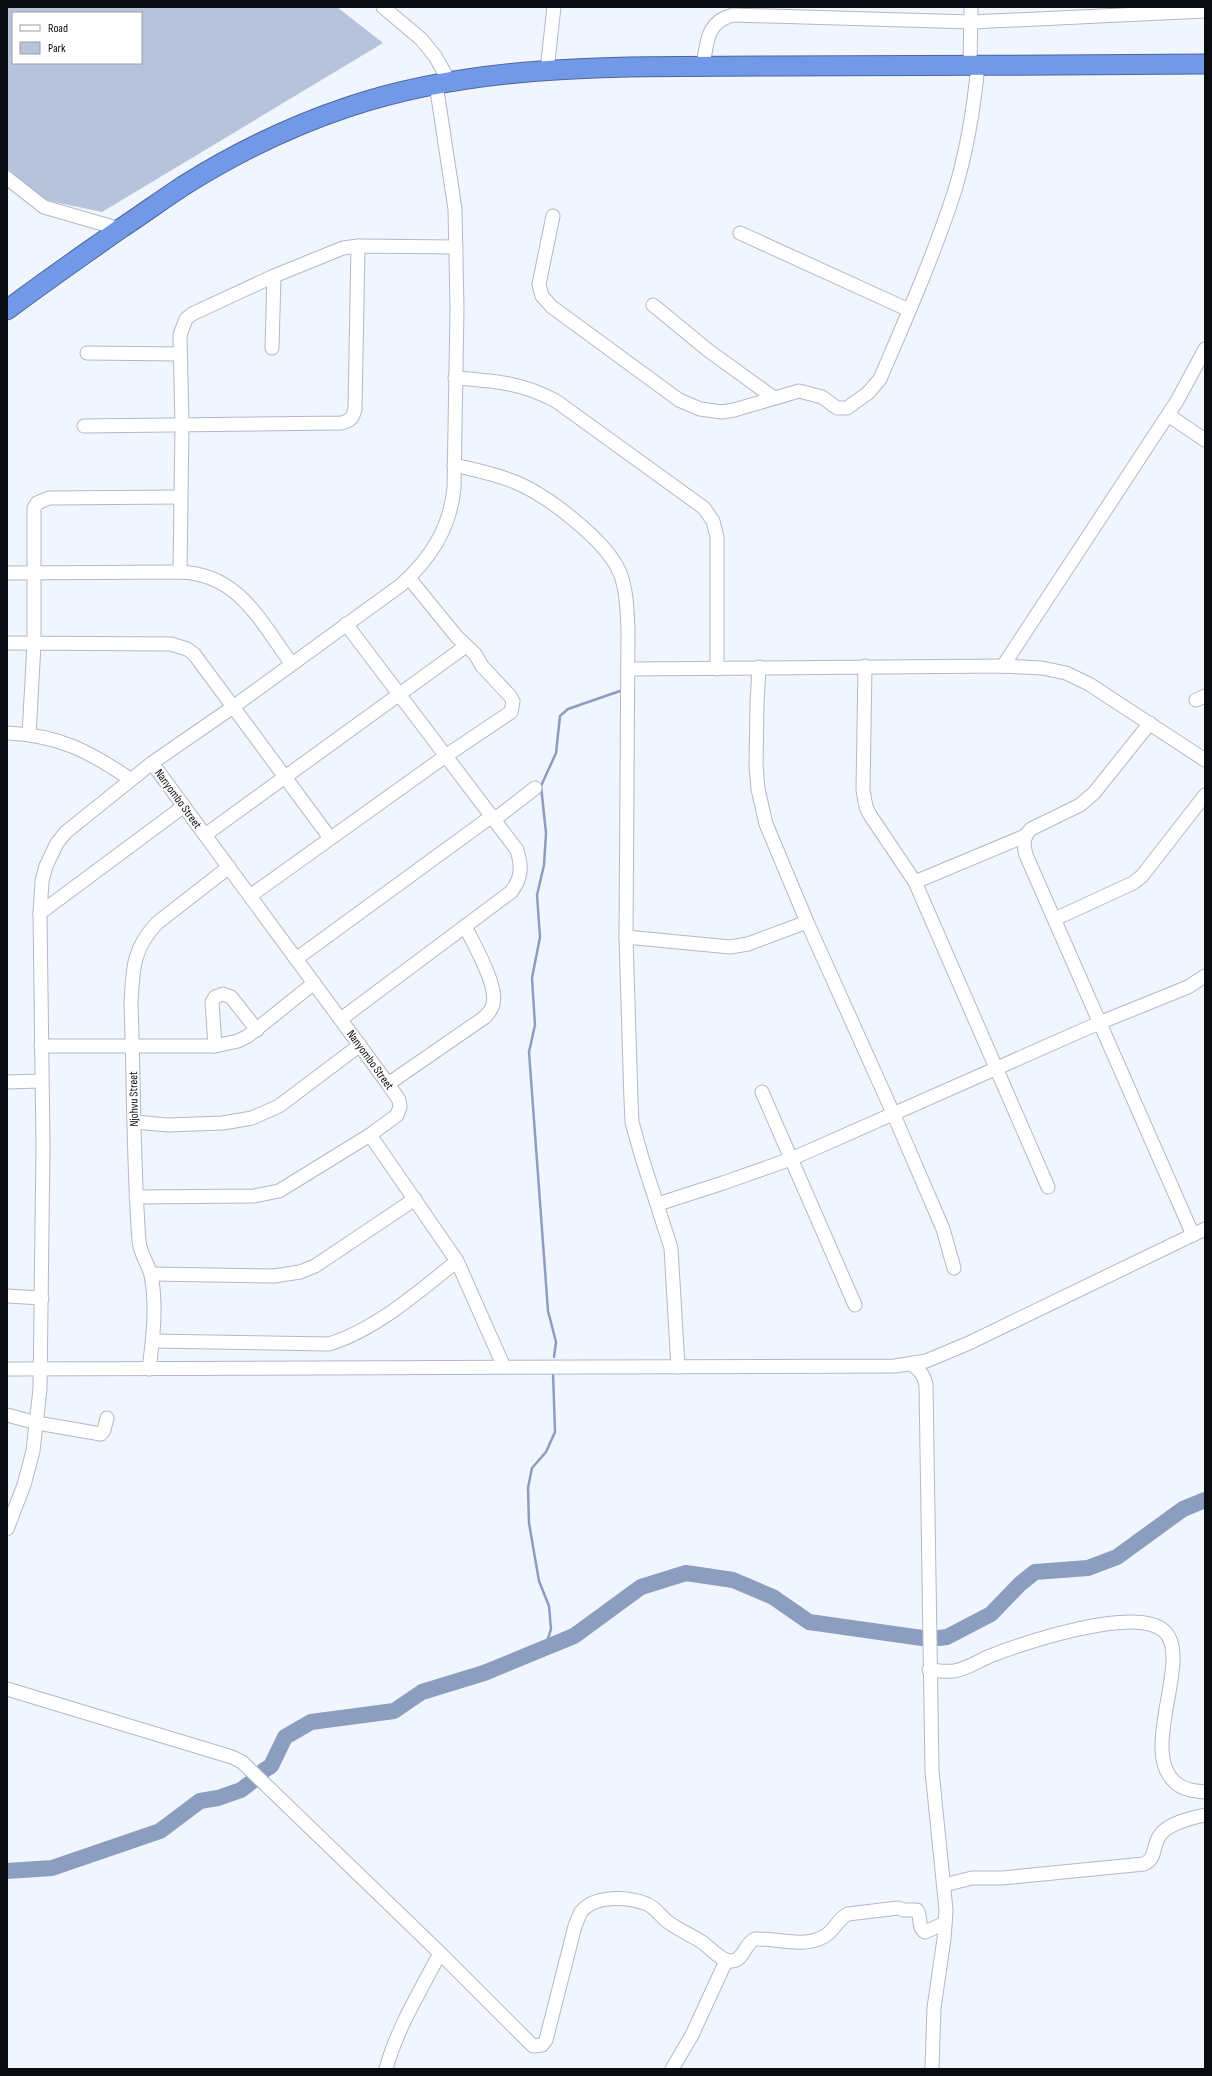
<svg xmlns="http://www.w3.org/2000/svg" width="1212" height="2076" font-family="'Sofia Sans Condensed',sans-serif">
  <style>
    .green { fill: #b7c3db; fill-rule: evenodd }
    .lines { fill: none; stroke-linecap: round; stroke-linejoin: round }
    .stream { stroke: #8c9ec0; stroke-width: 2.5 }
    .river { stroke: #8c9ec0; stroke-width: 16 }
    .minor-casing { stroke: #b2b9c7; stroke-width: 15 }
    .highway-casing { stroke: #4d679c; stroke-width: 21 }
    .minor { stroke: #fff; stroke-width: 13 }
    .highway { stroke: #7299e7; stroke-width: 19 }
    .labels { text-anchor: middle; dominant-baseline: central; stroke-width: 4; stroke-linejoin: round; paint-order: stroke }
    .street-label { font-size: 12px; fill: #090b10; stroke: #fff }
  </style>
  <rect width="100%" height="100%" fill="#f1f5fe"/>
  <!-- green -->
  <path class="green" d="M 7,7 L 337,7 L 383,43 L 102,212 L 40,199 L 7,169 ZM 13,13 L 141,13 L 141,63 L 13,63 Z"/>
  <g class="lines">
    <!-- stream -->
    <g class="stream">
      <polyline points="554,1357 556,1342 548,1311 529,1052 535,1025 532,978 540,937 537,895 544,865 546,833 541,786 556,753 560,716 568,709 620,691"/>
      <polyline points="545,1648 551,1629 549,1606 539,1581 529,1523 528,1488 532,1468 546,1452 555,1432 553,1373"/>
    </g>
    <!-- river -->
    <g class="river">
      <polyline points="939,1638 947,1637 991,1614 1020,1584 1035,1572 1088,1568 1117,1557 1183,1509 1205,1500"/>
      <polyline points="263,1771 271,1766 285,1737 311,1722 394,1711 422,1692 484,1673 574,1636 641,1587 686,1573 733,1580 773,1597 809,1622 922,1638"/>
      <polyline points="7,1871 52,1868 160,1831 200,1801 218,1798 241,1790 254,1780"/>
    </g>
    <defs>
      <g id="minor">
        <polyline points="383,7 421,39 435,56 449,81"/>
        <polyline points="970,65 971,7"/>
        <path d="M 703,66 C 707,43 706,22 733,15 L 971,22 L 1205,11"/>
        <polyline points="547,70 554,7"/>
        <polyline points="7,178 44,207 120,229"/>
        <path d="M 553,216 L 539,284 L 542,296 L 552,307 L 679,400 L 700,409 L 722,412 L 734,410 L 799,391 L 822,397 L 837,408 L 847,408 L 868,393 L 880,379 C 907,316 934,255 955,190 C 967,150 974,107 978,65"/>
        <polyline points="740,233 909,310"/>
        <polyline points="653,305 709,351 774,398"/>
        <polyline points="272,348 274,276"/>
        <polyline points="87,353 180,354"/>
        <path d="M 455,378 C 494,381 521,382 556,401 L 704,508 L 713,521 L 717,537 L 717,669"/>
        <polyline points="1168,415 1205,440"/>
        <path d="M 84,426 L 341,423 C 350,421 353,418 355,409 L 358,246"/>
        <path d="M 454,465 C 475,470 496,474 515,482 C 547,495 607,541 620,573 C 627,591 627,610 628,629 L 626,937 L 631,1100 L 632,1122 L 642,1158 L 671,1248 L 678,1367"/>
        <polyline points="180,572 182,425 180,335 186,319 192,314 274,276 343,248 358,246 456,247"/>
        <path d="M 7,573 L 180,572 C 239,574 260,621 291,663"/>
        <polyline points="7,643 171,644 187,649 194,654 330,838"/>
        <polyline points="865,666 863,790 866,807 870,815 915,882 1048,1187"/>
        <polyline points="1003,666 1177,401 1205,349"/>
        <polyline points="759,667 757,703 756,766 758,789 766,824 807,922 893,1113 943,1229 954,1268"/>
        <polyline points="628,669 1003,666 1042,668 1066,673 1089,684 1205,760"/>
        <polyline points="1196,700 1205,696"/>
        <path d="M 1150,723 L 1094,793 L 1080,805 L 1031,829 C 1023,837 1023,844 1026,855 L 1193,1235"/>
        <path d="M 7,733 C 58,735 89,751 130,779"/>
        <polyline points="29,735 34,644 34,508 37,503 49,498 180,497"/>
        <polyline points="495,819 535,788"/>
        <polyline points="205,835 466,646"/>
        <polyline points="915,882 1025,836"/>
        <polyline points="250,896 447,755 511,712 513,701 510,696 482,666 475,654 457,637 409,578"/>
        <polyline points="40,913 184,806"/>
        <polyline points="1055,919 1133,883 1142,876 1205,795"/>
        <polyline points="626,937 730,947 748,944 807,922"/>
        <polyline points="296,959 492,816"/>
        <path d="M 341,1019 L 511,892 C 522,878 522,867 517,850 L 346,624"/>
        <polyline points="41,1046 215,1046 238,1041 248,1036 314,983"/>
        <polyline points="215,1046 212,1002 215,997 223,994 231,997 257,1030"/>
        <polyline points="7,1082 41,1081"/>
        <path d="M 388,1084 L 485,1017 C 488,1013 492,1010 493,1004 C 498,985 474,945 465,926"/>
        <polyline points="762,1092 855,1305"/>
        <polyline points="135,1122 168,1125 223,1123 252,1118 279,1106 360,1045"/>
        <polyline points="370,1135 457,1261 504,1367"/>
        <polyline points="136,1197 254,1196 279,1191 370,1135 397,1115 400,1107 399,1100 388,1084 152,763"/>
        <polyline points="658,1204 723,1183 791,1159 1099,1023 1188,987 1205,976"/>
        <polyline points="151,1274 274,1276 300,1272 315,1266 415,1199"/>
        <polyline points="7,1296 42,1298"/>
        <path d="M 153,1341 L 329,1344 C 375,1330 420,1291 457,1261"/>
        <path d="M 911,1364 C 920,1370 924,1375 926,1385 L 932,1771 L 946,1910 L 944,1939 L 934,2008 L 932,2069"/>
        <polyline points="7,1369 895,1366 926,1361 969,1343 1205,1229"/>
        <path d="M 149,1369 C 153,1338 157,1306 151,1275 C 148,1263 140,1254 139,1241 C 133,1162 134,1083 131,1004 C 133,969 132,950 157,923 L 229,867"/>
        <polyline points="7,1415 37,1423 101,1434 104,1430 107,1418"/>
        <path d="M 7,1529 L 24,1485 L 33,1451 L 40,1389 L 43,1146 L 40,913 L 42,881 L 46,866 L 57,843 L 66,832 L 152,763 L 233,707 L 401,585 C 431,558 450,528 454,488 L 457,308 L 455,209 L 436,84"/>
        <path d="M 929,1670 C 937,1671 946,1672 954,1671 C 967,1669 978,1661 990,1656 C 1024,1643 1132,1606 1163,1630 C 1195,1655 1137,1752 1176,1783 C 1184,1790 1195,1791 1205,1792"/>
        <path d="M 7,1689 L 232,1757 L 242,1762 L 440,1953 L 533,2046 L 542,2045 L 546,2040 L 575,1926 C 577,1921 579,1916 581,1912 C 595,1894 629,1897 647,1904 C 656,1908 661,1917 668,1922 C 679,1930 691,1935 702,1942 C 710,1948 722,1962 732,1961 C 744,1960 744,1944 755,1939 C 777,1938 803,1948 823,1937 C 834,1932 837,1919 848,1914 L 898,1908 L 904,1910 L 917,1910 C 922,1917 917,1927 925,1932 L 945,1923"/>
        <path d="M 944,1885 L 972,1878 L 1002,1878 L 1144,1864 C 1157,1858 1152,1846 1160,1835 C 1169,1823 1191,1818 1205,1815"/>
        <path d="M 386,2069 C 397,2028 421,1990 440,1953"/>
        <polyline points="672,2069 692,2035 726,1961"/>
      </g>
      <path id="highway" d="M 7,310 C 44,282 82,256 120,229 C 141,215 162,200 183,186 C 234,154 291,126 348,107 C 484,61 633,67 775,66 C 918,66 1062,65 1205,64"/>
    </defs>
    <!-- minor casing -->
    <use href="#minor" class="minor-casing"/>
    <!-- highway casing -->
    <use href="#highway" class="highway-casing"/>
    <!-- minor -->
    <use href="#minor" class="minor"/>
    <!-- highway -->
    <use href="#highway" class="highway"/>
  </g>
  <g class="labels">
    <!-- street labels -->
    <g class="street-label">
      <text transform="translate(178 799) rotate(54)">Nanyombo Street</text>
      <text transform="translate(370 1060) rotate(54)">Nanyombo Street</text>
      <text transform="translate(134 1099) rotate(-91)">Njohvu Street</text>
    </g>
  </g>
  <!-- border -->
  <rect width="1212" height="2076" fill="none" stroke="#090b10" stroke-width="16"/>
  <!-- legend -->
  <rect x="12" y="12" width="130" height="52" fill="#ffffff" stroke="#9d9d9f"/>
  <rect x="20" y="25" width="20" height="6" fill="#ffffff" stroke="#9d9d9f"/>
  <text x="48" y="32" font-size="12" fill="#090b10">Road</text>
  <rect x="20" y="42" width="20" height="12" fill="#b7c3db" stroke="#9d9d9f"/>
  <text x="48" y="52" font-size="12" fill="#090b10">Park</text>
</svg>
